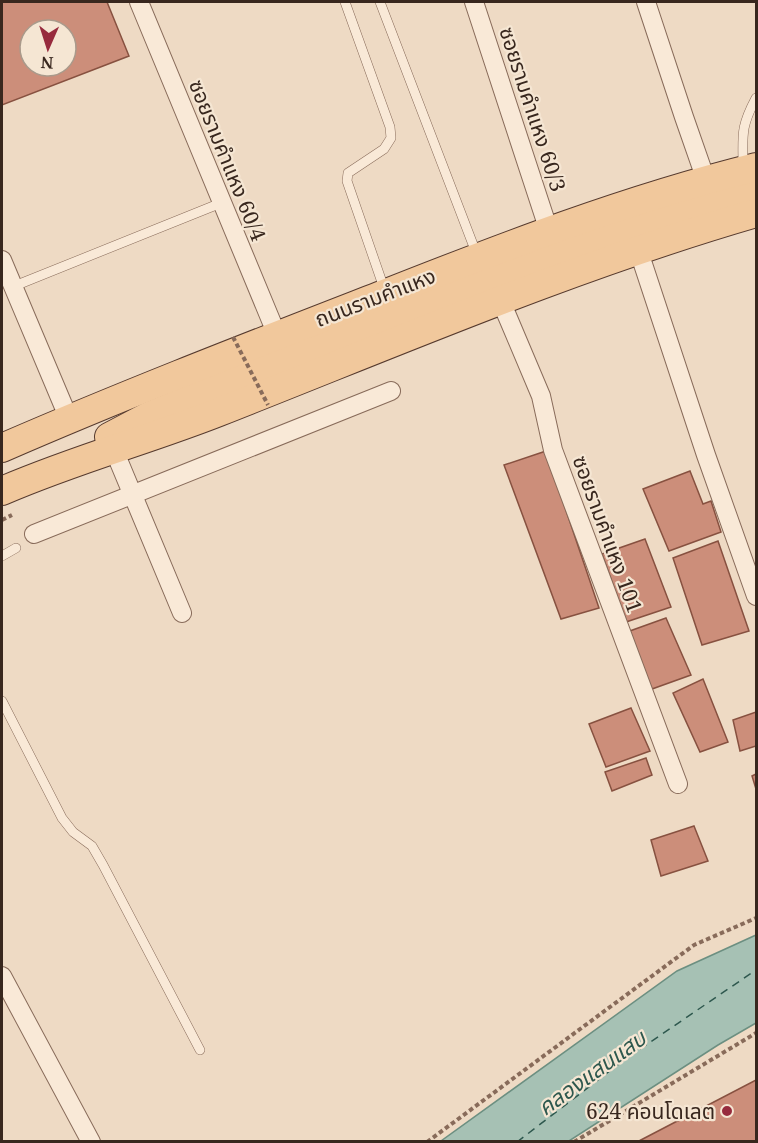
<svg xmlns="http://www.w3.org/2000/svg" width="758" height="1143" font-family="'Noto Serif','Noto Sans Thai',serif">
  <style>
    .water { fill: #a6c1b4; stroke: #6c8f81; stroke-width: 1.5 }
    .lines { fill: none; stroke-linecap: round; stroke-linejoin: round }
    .ferry { stroke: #2e584e; stroke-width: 1.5; stroke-dasharray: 8 6; stroke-linecap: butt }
    .building { fill: #cc8e7a; stroke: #875140; stroke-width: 1.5; fill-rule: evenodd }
    .lane-casing { stroke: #886b5a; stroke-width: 10 }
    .street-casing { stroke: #886b5a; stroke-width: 20 }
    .primary-casing { stroke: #563a2e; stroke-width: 30 }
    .path { stroke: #886b5a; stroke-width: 4; stroke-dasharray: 4.5 3; stroke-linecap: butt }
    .lane { stroke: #f9e9d7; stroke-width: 9 }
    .street { stroke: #f9e9d7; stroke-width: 18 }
    .primary { stroke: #f1c89c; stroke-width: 28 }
    .path-bridge { stroke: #886b5a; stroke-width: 4; stroke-dasharray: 4.5 3; stroke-linecap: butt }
    .poi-dot { fill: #972b3d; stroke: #f5e6d3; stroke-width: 2 }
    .labels { text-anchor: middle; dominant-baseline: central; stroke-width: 4.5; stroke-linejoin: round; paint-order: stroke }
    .street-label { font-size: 21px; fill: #38271e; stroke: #f5e6d3 }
    .poi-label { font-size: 21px; fill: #38271e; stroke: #f5e6d3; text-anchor: end }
    .water-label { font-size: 22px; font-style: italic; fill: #2e584e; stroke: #f5e6d3 }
  </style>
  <rect width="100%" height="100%" fill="#eedac4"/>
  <!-- water -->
  <polygon class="water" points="756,935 756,1023 718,1045 569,1141 441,1141 677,971"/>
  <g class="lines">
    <!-- ferry -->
    <polyline class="ferry" points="517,1142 624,1060 756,970"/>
  </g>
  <!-- building -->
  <g class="building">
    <path d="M 2,2 L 107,2 L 129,56 L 2,105 ZM 30,30 L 66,30 L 66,66 L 30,66 Z"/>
    <polygon points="546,451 599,608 561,619 504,465"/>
    <polygon points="690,471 703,504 711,501 721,532 669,551 643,489"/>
    <polygon points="645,539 671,607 626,622 602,554"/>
    <polygon points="718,541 749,631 702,645 673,558"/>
    <polygon points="666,618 691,675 652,689 627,632"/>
    <polygon points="703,679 728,742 700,752 673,693"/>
    <polygon points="631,708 650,751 606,767 589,724"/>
    <polygon points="756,712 756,746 740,751 733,720"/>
    <polygon points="646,758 652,775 612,791 605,772"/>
    <polygon points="756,774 756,789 752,776"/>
    <polygon points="694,826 708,861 661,876 651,840"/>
    <polygon points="756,1080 756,1142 637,1142"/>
  </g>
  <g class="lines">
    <defs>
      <g id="lane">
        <polyline points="345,2 390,127 391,138 384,149 348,173 347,181 385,291"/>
        <polyline points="380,2 477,255"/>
        <path d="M 743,167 C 743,135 740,128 756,98"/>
        <polyline points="12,287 221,203"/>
        <polyline points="2,556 16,548"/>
        <polyline points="2,701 62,818 73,832 92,846 103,865 200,1050"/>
      </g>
      <g id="street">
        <polyline points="139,2 277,335"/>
        <polyline points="474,2 549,231"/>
        <polyline points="646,2 684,117 706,180"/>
        <polyline points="638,249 706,455 756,596"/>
        <polyline points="2,260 69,419"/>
        <polyline points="500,299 541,396 553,450 678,784"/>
        <polyline points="114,450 182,613"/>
        <polyline points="34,534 391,391"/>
        <polyline points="2,976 91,1142"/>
      </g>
      <g id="primary">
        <polyline points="109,437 149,416 291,357 530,262 610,232 756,191"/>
        <path d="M 2,448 C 126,394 253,345 379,296 C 503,247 627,199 756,167"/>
        <path d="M 2,491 C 73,460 148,440 219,412 C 397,342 573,266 756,213"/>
      </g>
    </defs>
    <!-- lane casing -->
    <use href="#lane" class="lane-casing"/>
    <!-- street casing -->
    <use href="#street" class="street-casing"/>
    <!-- primary casing -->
    <use href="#primary" class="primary-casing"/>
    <!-- path -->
    <g class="path">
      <polyline points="2,520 12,515"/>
      <polyline points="427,1142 694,945 756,918"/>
      <polyline points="574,1142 756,1033"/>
    </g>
    <!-- lane -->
    <use href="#lane" class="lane"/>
    <!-- street -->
    <use href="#street" class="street"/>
    <!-- primary -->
    <use href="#primary" class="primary"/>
    <!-- path-bridge -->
    <polyline class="path-bridge" points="233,337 268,405"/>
  </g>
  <!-- markers -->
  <circle class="poi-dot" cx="727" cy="1111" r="6"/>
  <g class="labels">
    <!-- street labels -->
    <g class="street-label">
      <text transform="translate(533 109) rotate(72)">ซอยรามคำแหง 60/3</text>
      <text transform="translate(228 160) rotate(68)">ซอยรามคำแหง 60/4</text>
      <text transform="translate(375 297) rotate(-21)">ถนนรามคำแหง</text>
      <text transform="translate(608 534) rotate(70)">ซอยรามคำแหง 101</text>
    </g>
    <!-- poi labels -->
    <g class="poi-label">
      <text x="715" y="1111">624 คอนโดเลต</text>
    </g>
    <!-- water labels -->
    <g class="water-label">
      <text transform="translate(591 1072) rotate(-36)">คลองแสนแสบ</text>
    </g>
  </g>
  <!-- border -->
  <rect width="758" height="1143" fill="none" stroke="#38271e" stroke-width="6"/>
  <!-- north arrow -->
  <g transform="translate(48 48) rotate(183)"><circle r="28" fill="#f5e6d3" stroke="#a99a8b" stroke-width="1.5"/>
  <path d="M0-4.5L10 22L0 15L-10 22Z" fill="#972b3d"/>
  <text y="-9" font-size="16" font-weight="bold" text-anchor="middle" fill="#38271e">N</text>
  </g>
</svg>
